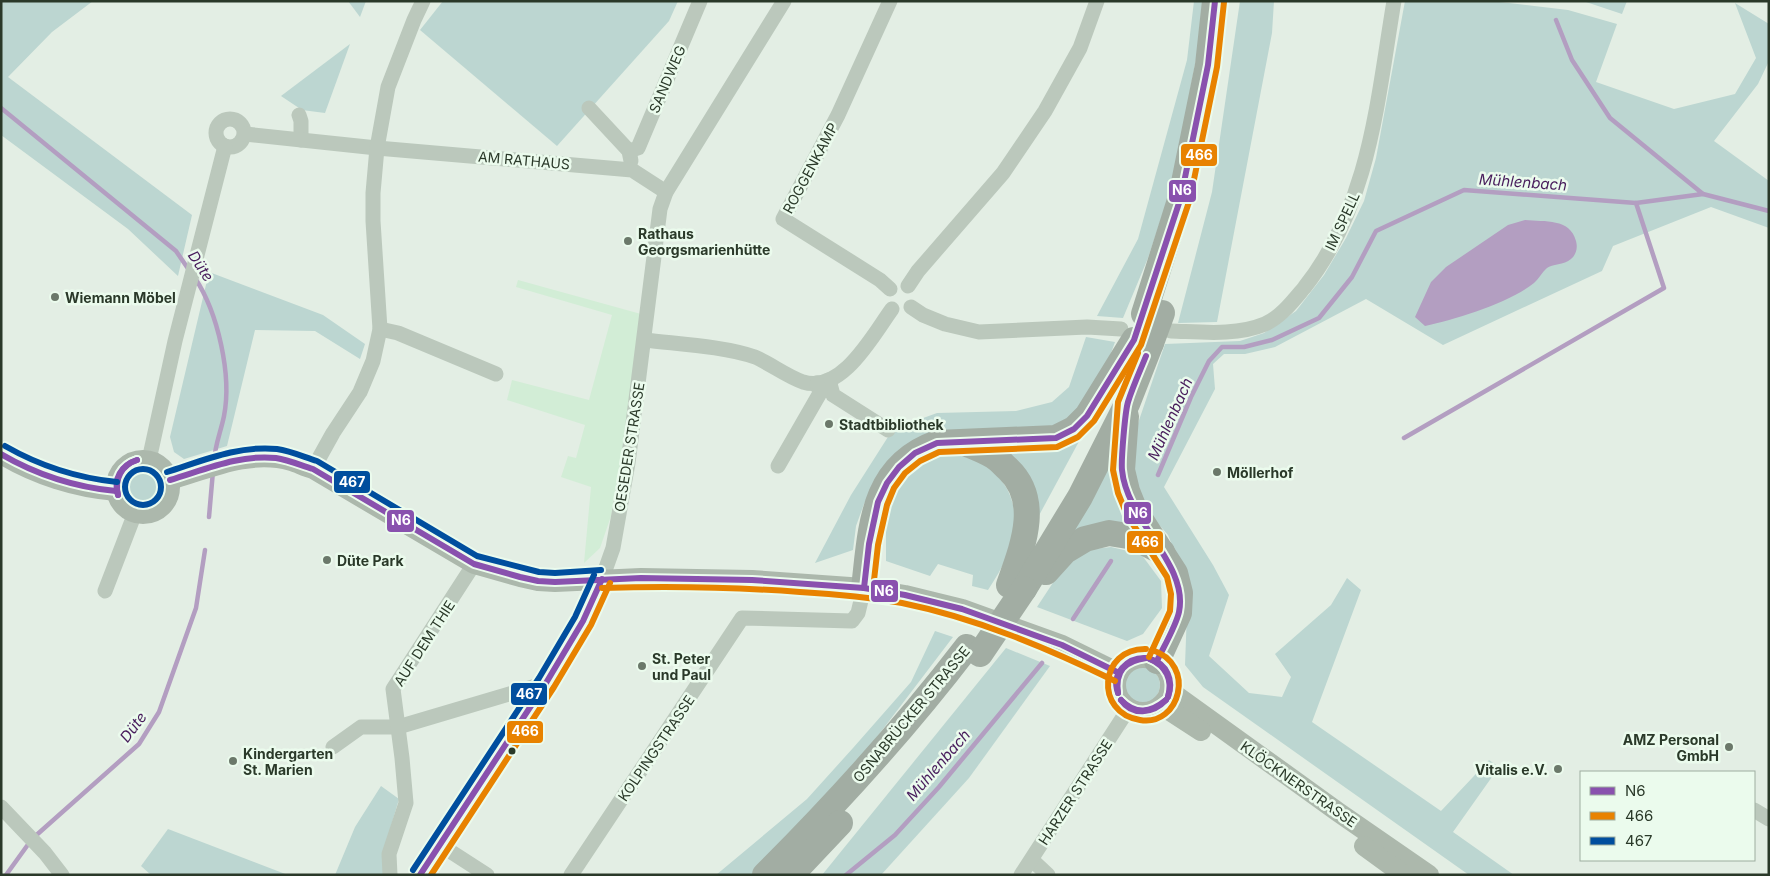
<svg xmlns="http://www.w3.org/2000/svg" width="1770" height="876" font-family="Inter,sans-serif">
  <style>
    .green { fill: #bcd6d1 }
    .plaza { fill: #d2edd6 }
    .water { fill: #b39ec1 }
    .lines { fill: none; stroke-linecap: round; stroke-linejoin: round }
    .stream { stroke: #b39ec1; stroke-width: 4.5 }
    .street { stroke: #bbc8bc; stroke-width: 15 }
    .secondary { stroke: #acb8ac; stroke-width: 20 }
    .highway { stroke: #a2ada3; stroke-width: 26 }
    .highway-bridge { stroke: #a2ada3; stroke-width: 26 }
    .bus-1-casing { stroke: #ebfbed; stroke-width: 10 }
    .bus-2-casing { stroke: #ebfbed; stroke-width: 10 }
    .bus-3-casing { stroke: #ebfbed; stroke-width: 10 }
    .bus-1 { stroke: #8951ae; stroke-width: 6 }
    .bus-2 { stroke: #e88200; stroke-width: 6 }
    .bus-3 { stroke: #004e9e; stroke-width: 6 }
    .poi-dot { fill: #6b786a; stroke: #ebfbed; stroke-width: 2 }
    .bus-dot { fill: #2a3929; stroke: #ebfbed; stroke-width: 2 }
    .labels { text-anchor: middle; dominant-baseline: central; stroke-width: 5; stroke-linejoin: round; paint-order: stroke }
    .street-label { font-size: 14px; fill: #2a3929; stroke: #ebfbed }
    .poi-label { font-size: 14px; font-weight: bold; fill: #2a3929; stroke: #ebfbed; text-anchor: start }
    .water-label { font-size: 15px; font-style: italic; fill: #481d5c; stroke: #ebfbed }
    .line-badge { stroke: #ebfbed; stroke-width: 2 }
    .badge-label { font-size: 14px; text-anchor: middle; font-weight: bold; fill: #fff }
  </style>
  <rect width="100%" height="100%" fill="#e3eee4"/>
  <!-- green -->
  <g class="green">
    <polygon points="1,1 93,1 52,32 8,77 192,215 178,276 128,229 1,135"/>
    <polygon points="348,1 366,1 360,17"/>
    <polygon points="443,1 678,1 669,21 557,146 420,30"/>
    <polygon points="1194,1 1207,1 1172,186 1148,258 1123,318 1097,316 1138,239 1187,60"/>
    <polygon points="1240,1 1274,1 1272,33 1217,322 1178,323 1212,192"/>
    <polygon points="1405,1 1489,1 1509,3 1568,10 1617,24 1596,82 1674,109 1735,94 1756,58 1735,3 1769,24 1769,61 1758,84 1714,141 1769,181 1769,228 1711,207 1613,246 1602,271 1443,345 1366,299 1275,347 1245,354 1224,354 1213,364 1215,389 1164,487 1213,565 1229,595 1209,656 1249,693 1282,697 1291,677 1275,654 1331,605 1347,578 1361,590 1312,722 1441,811 1489,760 1499,767 1453,832 1514,875 1469,875 1203,687 1185,665 1188,585 1168,535 1146,510 1132,471 1135,432 1165,344 1240,341 1264,333 1296,311 1324,275 1346,238 1364,201 1376,158"/>
    <polygon points="1583,1 1627,1 1622,14"/>
    <polygon points="350,44 325,113 302,110 281,96"/>
    <polygon points="209,272 323,315 365,344 360,359 315,331 255,330 227,446 184,459 174,452 170,437"/>
    <polygon points="1086,337 1115,342 1102,378 1067,423 1041,432 943,431 874,483 864,504 856,526 853,550 815,563 851,495 893,429 937,413 1016,411 1052,402 1069,387"/>
    <polygon points="1083,434 1036,521 998,449"/>
    <polygon points="1113,452 1142,533 1064,541"/>
    <path d="M 953,454 C 961,456 971,458 979,462 C 1015,481 1023,520 1007,556 C 1002,568 995,579 988,590 L 972,586 L 973,575 L 938,564 L 930,576 L 886,561 L 886,526 L 894,492 L 911,471 L 929,457 Z"/>
    <circle cx="143" cy="487" r="17"/>
    <polygon points="1111,547 1141,554 1161,581 1162,608 1143,634 1127,641 1037,607 1060,572 1085,550"/>
    <polygon points="935,631 953,637 864,754 753,875 716,875 807,799 853,748 911,682"/>
    <polygon points="1006,648 1050,666 969,778 881,875 822,875"/>
    <circle cx="1142" cy="685" r="18"/>
    <polygon points="381,786 399,799 384,850 386,875 335,875 355,827"/>
    <polygon points="168,829 288,875 151,875 141,866"/>
  </g>
  <!-- plaza -->
  <polygon class="plaza" points="518,280 641,314 628,421 611,516 600,548 584,563 591,487 561,477 568,456 576,458 585,425 507,400 512,380 589,400 612,315 516,287"/>
  <!-- water -->
  <path class="water" d="M 1525,220 C 1545,222 1570,218 1576,241 C 1578,248 1576,255 1571,259 C 1564,265 1552,264 1547,268 C 1542,272 1539,279 1534,283 C 1509,303 1457,319 1425,326 L 1415,317 L 1431,282 L 1446,267 L 1508,225 Z"/>
  <g class="lines">
    <!-- stream -->
    <g class="stream">
      <polyline points="1,108 176,251 189,270"/>
      <polyline points="1703,194 1769,211"/>
      <path d="M 195,278 C 218,313 232,375 224,416 C 221,431 215,445 214,461"/>
      <polyline points="1404,438 1664,288 1636,203"/>
      <polyline points="1158,475 1191,397 1209,361 1222,347 1244,347 1272,340 1319,318 1352,277 1376,231 1464,190 1636,203 1703,194 1610,118 1572,60 1556,20"/>
      <polyline points="209,517 213,471"/>
      <polyline points="1073,619 1111,561"/>
      <polyline points="6,875 32,839 139,744 159,712 196,608 205,550"/>
      <polyline points="846,875 895,835 939,787 1042,663"/>
    </g>
    <!-- street -->
    <g class="street">
      <polyline points="890,1 838,115 783,219 880,280 890,289"/>
      <polyline points="589,108 629,151 631,161"/>
      <polyline points="299,115 301,121 301,140"/>
      <circle cx="230" cy="133" r="14"/>
      <polyline points="245,134 377,148 632,170 666,192"/>
      <polyline points="629,151 638,148 700,1"/>
      <polyline points="908,286 918,271 1003,173 1045,111 1080,48 1097,1"/>
      <polyline points="911,307 923,315 945,324 979,332 1087,327 1121,329"/>
      <polyline points="380,329 398,333 496,374"/>
      <path d="M 1171,331 C 1202,332 1236,336 1265,324 C 1281,317 1293,301 1304,288 C 1370,205 1377,102 1394,1"/>
      <path d="M 645,340 C 677,344 724,346 755,357 C 771,364 786,376 803,382 C 842,394 873,335 892,309"/>
      <polyline points="829,380 833,395 888,430"/>
      <polyline points="149,460 175,341 225,146"/>
      <polyline points="778,466 820,393 817,383"/>
      <polyline points="313,469 333,433 360,392 373,361 380,329 373,221 373,193 377,148 388,87 414,20 423,1"/>
      <polyline points="602,579 613,548 628,463 660,209 666,192 784,1"/>
      <polyline points="105,591 135,513"/>
      <polyline points="333,747 361,727 398,727 546,683"/>
      <polyline points="1,807 45,853 62,875"/>
      <polyline points="1754,810 1769,819"/>
      <polyline points="439,844 487,875"/>
      <polyline points="1032,860 1048,875"/>
      <polyline points="390,875 389,854 406,803 402,758 393,689 474,564"/>
      <polyline points="571,875 742,618 852,621 858,613 864,588"/>
      <polyline points="1021,875 1129,708"/>
    </g>
    <!-- secondary -->
    <g class="secondary">
      <path d="M 1,454 C 35,475 77,488 116,491"/>
      <circle cx="143" cy="487" r="27"/>
      <path d="M 170,480 C 208,469 250,449 291,461 C 298,463 305,467 313,469 L 474,564 L 520,577 L 538,581 L 555,582 L 641,578 L 752,580 L 864,588 L 905,595 L 962,609 L 1062,645 L 1119,673"/>
      <circle cx="1143" cy="685" r="27"/>
      <polyline points="1170,691 1338,812 1429,875"/>
      <polyline points="1161,705 1201,731"/>
      <polyline points="1364,846 1404,875"/>
      <polyline points="420,875 546,683 583,621 602,579"/>
    </g>
    <!-- highway -->
    <g class="highway">
      <polyline points="1144,314 1181,197 1208,65 1215,1"/>
      <polyline points="1126,416 1122,470 1127,491 1135,511 1175,573 1180,593 1179,613 1157,661"/>
      <path d="M 965,443 C 974,447 985,451 993,456 C 999,459 1003,465 1008,469 C 1042,501 1022,548 1009,585"/>
      <polyline points="1046,572 1065,551 1085,539 1109,533 1134,537 1162,552"/>
      <path d="M 864,588 C 871,529 871,466 937,443 L 1056,438 L 1074,429 L 1087,416 L 1134,340"/>
      <polyline points="1024,589 1080,497 1127,404 1151,343"/>
      <path d="M 765,875 C 837,803 905,728 967,647"/>
      <polyline points="791,875 840,823"/>
    </g>
    <!-- highway-bridge -->
    <g class="highway-bridge">
      <polyline points="1151,343 1162,313"/>
      <polyline points="980,654 1024,589"/>
    </g>
    <defs>
      <g id="bus-1">
        <path d="M 1146,356 C 1140,371 1133,386 1128,402 C 1125,412 1121,460 1122,470 C 1127,522 1189,564 1179,612 C 1176,626 1163,648 1157,661"/>
        <path d="M 1,454 C 37,475 75,487 116,491"/>
        <path d="M 170,480 C 204,470 240,454 276,458 C 289,460 300,465 313,469 L 474,564 L 520,577 L 538,581 L 555,582 L 641,578 L 752,580 L 864,588 L 905,595 L 962,609 L 1062,645 L 1119,673"/>
        <path d="M 118,495 C 113,479 121,465 137,460"/>
        <path d="M 118,495 C 114,479 122,465 137,460"/>
        <polyline points="864,588 869,544 878,502 887,483 899,467 915,453 937,443 1056,438 1074,429 1087,416 1134,340 1181,197 1208,65 1215,1"/>
        <path d="M 1150,659 C 1167,664 1174,680 1168,697"/>
        <path d="M 1150,659 C 1166,666 1173,680 1168,697"/>
        <path d="M 1118,693 C 1111,674 1127,657 1146,658"/>
        <path d="M 1118,693 C 1115,671 1125,661 1146,658"/>
        <path d="M 1121,700 C 1136,715 1150,713 1166,700"/>
        <path d="M 1121,700 C 1132,716 1153,714 1166,700"/>
        <polyline points="420,875 546,683 583,621 602,579"/>
      </g>
      <g id="bus-2">
        <polyline points="1138,353 1118,402 1113,470 1118,493 1127,515 1167,577 1171,594 1170,611 1149,657"/>
        <path d="M 602,588 C 668,586 734,587 800,592 C 834,594 868,597 902,603 C 976,618 1047,648 1115,681"/>
        <polyline points="873,589 878,545 887,505 894,488 905,473 920,461 939,452 1057,447 1078,437 1094,421 1141,345 1190,199 1217,67 1224,2"/>
        <path d="M 1146,649 C 1099,648 1094,713 1140,720 C 1180,727 1197,664 1152,650"/>
        <polyline points="431,875 554,687 591,625 610,583"/>
      </g>
      <g id="bus-3">
        <path d="M 5,446 C 40,466 77,478 117,482"/>
        <circle cx="143" cy="487" r="18"/>
        <path d="M 167,472 C 202,461 239,445 277,449 C 291,451 304,457 317,461 L 477,556 L 539,572 L 555,573 L 601,570"/>
        <polyline points="413,870 539,678 575,617 594,575"/>
      </g>
    </defs>
    <!-- bus-1 casing -->
    <use href="#bus-1" class="bus-1-casing"/>
    <!-- bus-2 casing -->
    <use href="#bus-2" class="bus-2-casing"/>
    <!-- bus-3 casing -->
    <use href="#bus-3" class="bus-3-casing"/>
    <!-- bus-1 -->
    <use href="#bus-1" class="bus-1"/>
    <!-- bus-2 -->
    <use href="#bus-2" class="bus-2"/>
    <!-- bus-3 -->
    <use href="#bus-3" class="bus-3"/>
  </g>
  <!-- markers -->
  <g class="poi-dot">
    <circle cx="628" cy="241" r="5"/>
    <circle cx="55" cy="297" r="5"/>
    <circle cx="829" cy="424" r="5"/>
    <circle cx="1217" cy="472" r="5"/>
    <circle cx="327" cy="560" r="5"/>
    <circle cx="642" cy="666" r="5"/>
    <circle cx="1729" cy="747" r="5"/>
    <circle cx="233" cy="761" r="5"/>
    <circle cx="1558" cy="769" r="5"/>
  </g>
  <circle class="bus-dot" cx="512" cy="751" r="4.5"/>
  <g class="labels">
    <!-- street labels -->
    <g class="street-label">
      <text transform="translate(667 79) rotate(-67)">SANDWEG</text>
      <text transform="translate(524 160) rotate(5)">AM RATHAUS</text>
      <text transform="translate(810 168) rotate(-62)">ROGGENKAMP</text>
      <text transform="translate(1342 221) rotate(-65)">IM SPELL</text>
      <text transform="translate(629 447) rotate(-81)">OESEDER STRASSE</text>
      <text transform="translate(424 643) rotate(-57)">AUF DEM THIE</text>
      <text transform="translate(911 714) rotate(-50)">OSNABRÜCKER STRASSE</text>
      <text transform="translate(656 748) rotate(-56)">KOLPINGSTRASSE</text>
      <text transform="translate(1299 784) rotate(35)">KLÖCKNERSTRASSE</text>
      <text transform="translate(1075 792) rotate(-57)">HARZER STRASSE</text>
    </g>
    <!-- poi labels -->
    <g class="poi-label">
      <text x="638" y="233">Rathaus<tspan x="638" dy="16">Georgsmarienhütte</tspan></text>
      <text x="65" y="297">Wiemann Möbel</text>
      <text x="839" y="424">Stadtbibliothek</text>
      <text x="1227" y="472">Möllerhof</text>
      <text x="337" y="560">Düte Park</text>
      <text x="652" y="658">St. Peter<tspan x="652" dy="16">und Paul</tspan></text>
      <text x="1719" y="739" text-anchor="end">AMZ Personal<tspan x="1719" dy="16">GmbH</tspan></text>
      <text x="243" y="753">Kindergarten<tspan x="243" dy="16">St. Marien</tspan></text>
      <text x="1548" y="769" text-anchor="end">Vitalis e.V.</text>
    </g>
    <!-- water labels -->
    <g class="water-label">
      <text transform="translate(1523 182) rotate(4)">Mühlenbach</text>
      <text transform="translate(201 266) rotate(56)">Düte</text>
      <text transform="translate(1170 419) rotate(-66)">Mühlenbach</text>
      <text transform="translate(133 727) rotate(-53)">Düte</text>
      <text transform="translate(938 765) rotate(-49)">Mühlenbach</text>
    </g>
  </g>
  <g class="line-badge">
    <rect x="1180" y="143" width="38" height="24" rx="5" fill="#e88200"/>
    <rect x="1168" y="179" width="29" height="24" rx="5" fill="#8951ae"/>
    <rect x="333" y="470" width="38" height="24" rx="5" fill="#004e9e"/>
    <rect x="1123" y="501" width="29" height="24" rx="5" fill="#8951ae"/>
    <rect x="386" y="509" width="29" height="24" rx="5" fill="#8951ae"/>
    <rect x="1126" y="530" width="38" height="24" rx="5" fill="#e88200"/>
    <rect x="870" y="579" width="29" height="24" rx="5" fill="#8951ae"/>
    <rect x="510" y="682" width="38" height="24" rx="5" fill="#004e9e"/>
    <rect x="506" y="720" width="38" height="24" rx="5" fill="#e88200"/>
  </g>
  <g class="badge-label">
    <text x="1199" y="160">466</text>
    <text x="1182" y="195">N6</text>
    <text x="352" y="487">467</text>
    <text x="1138" y="518">N6</text>
    <text x="401" y="525">N6</text>
    <text x="1145" y="547">466</text>
    <text x="884" y="596">N6</text>
    <text x="529" y="699">467</text>
    <text x="525" y="736">466</text>
  </g>
  <!-- border -->
  <rect width="1770" height="876" fill="none" stroke="#2a3929" stroke-width="5"/>
  <!-- legend -->
  <rect x="1580" y="771" width="175" height="90" fill="#ebfbed" stroke="#9ead9f"/>
  <rect x="1590" y="787" width="25" height="8" fill="#8951ae" stroke="#9ead9f"/>
  <text x="1625" y="796" font-size="15" fill="#2a3929">N6</text>
  <rect x="1590" y="812" width="25" height="8" fill="#e88200" stroke="#9ead9f"/>
  <text x="1625" y="821" font-size="15" fill="#2a3929">466</text>
  <rect x="1590" y="837" width="25" height="8" fill="#004e9e" stroke="#9ead9f"/>
  <text x="1625" y="846" font-size="15" fill="#2a3929">467</text>
</svg>
